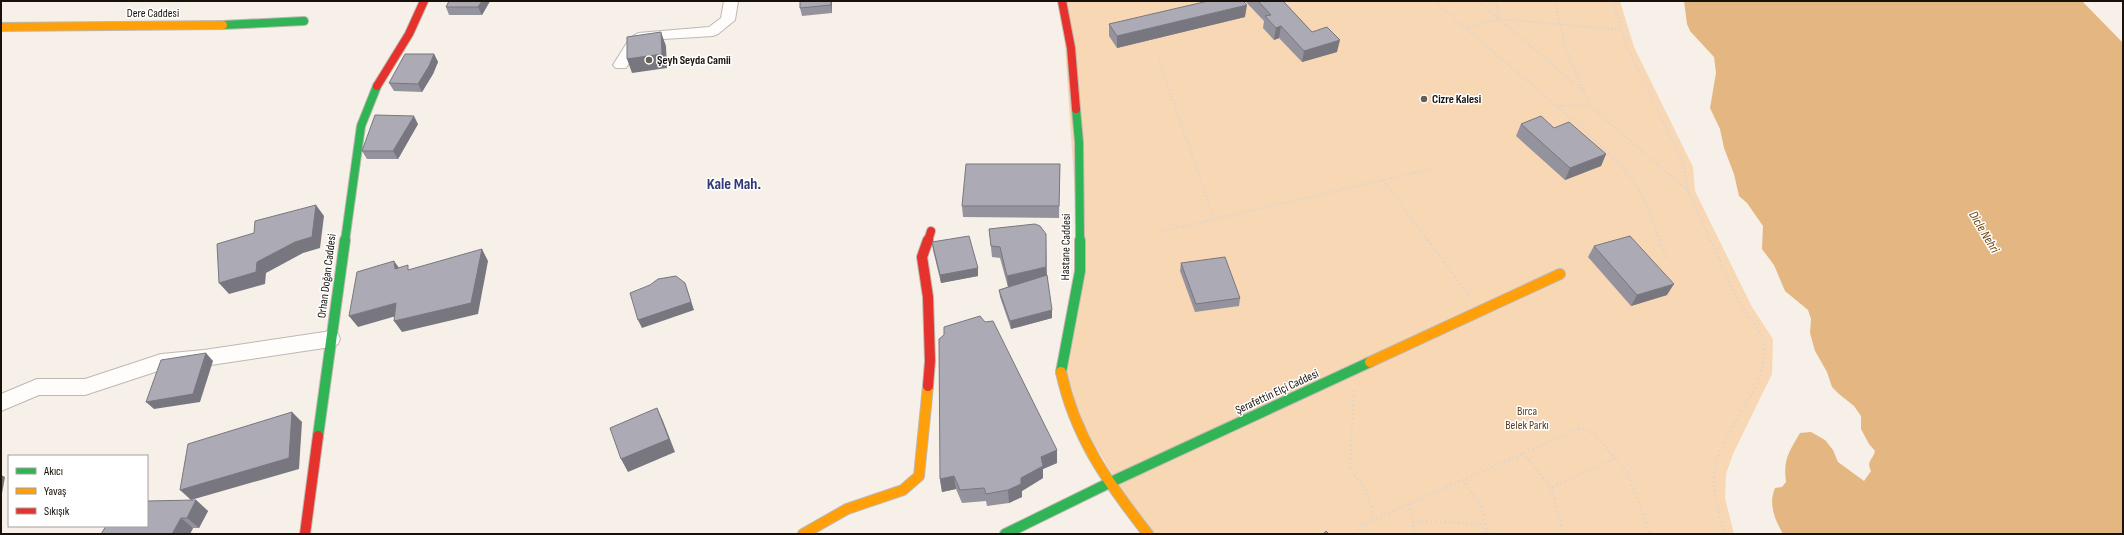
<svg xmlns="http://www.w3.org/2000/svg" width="2124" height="535" font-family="'Sofia Sans Condensed',sans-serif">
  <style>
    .green { fill: #f8d7b4 }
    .water { fill: #e4b681 }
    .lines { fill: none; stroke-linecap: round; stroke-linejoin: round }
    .street-casing { stroke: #beb8b1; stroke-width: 2 }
    .fast-far1-casing { stroke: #beb8b1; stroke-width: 10 }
    .fast-casing { stroke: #beb8b1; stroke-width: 12 }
    .slow-far1-casing { stroke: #beb8b1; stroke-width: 10 }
    .slow-casing { stroke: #beb8b1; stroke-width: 12 }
    .jam-far1-casing { stroke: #beb8b1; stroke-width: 10 }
    .jam-casing { stroke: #beb8b1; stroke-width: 12 }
    .path-far1 { stroke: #d6d4d2; stroke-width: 2; stroke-dasharray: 1 2.5; stroke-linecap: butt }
    .path { stroke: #d6d4d2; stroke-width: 2.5; stroke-dasharray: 1 3.5; stroke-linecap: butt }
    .street { fill: #fefdfc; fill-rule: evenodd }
    .fast-far1 { stroke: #30b455; stroke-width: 8 }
    .fast { stroke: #30b455; stroke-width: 10 }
    .slow-far1 { stroke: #ff9f0a; stroke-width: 8 }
    .slow { stroke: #ff9f0a; stroke-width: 10 }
    .jam-far1 { stroke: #e5322d; stroke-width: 8 }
    .jam { stroke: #e5322d; stroke-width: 10 }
    .wall { fill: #94929c }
    .shaded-wall { fill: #78777f }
    .building { fill: #acaab5; stroke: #78777f }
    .poi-dot { fill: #665f58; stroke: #fff; stroke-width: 1.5 }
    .labels { text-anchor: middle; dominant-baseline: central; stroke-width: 3; stroke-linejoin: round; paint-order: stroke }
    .street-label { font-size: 12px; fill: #18110a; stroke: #fff }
    .poi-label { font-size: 12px; font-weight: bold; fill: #18110a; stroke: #fff; text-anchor: start }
    .park-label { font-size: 12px; fill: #563b1d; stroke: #fff }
    .water-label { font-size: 13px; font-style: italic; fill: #6e440b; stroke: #fff }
    .district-label { font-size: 16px; font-weight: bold; fill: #333974; stroke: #fff }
  </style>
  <rect width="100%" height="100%" fill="#f6f0e9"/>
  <!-- green -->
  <polygon class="green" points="1062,1 1620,1 1634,47 1693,167 1695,191 1752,307 1773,339 1772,374 1733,454 1726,474 1725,498 1734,534 1148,534 1064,394 1080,271"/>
  <!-- water -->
  <path class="water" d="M 1684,1 L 2082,1 L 2123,43 L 2123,534 L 1783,534 C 1775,520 1768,504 1775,488 L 1782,487 L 1786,482 C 1783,459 1789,452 1800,433 L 1811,432 L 1825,440 L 1833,450 L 1838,462 L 1864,481 L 1871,471 C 1866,461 1873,460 1875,451 L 1869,444 L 1861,429 L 1861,416 L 1854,406 L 1839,394 L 1832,387 L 1827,372 L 1815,351 L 1810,333 L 1811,319 L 1808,310 L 1785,291 L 1774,265 L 1762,249 L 1763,226 L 1747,203 L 1739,196 L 1734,174 L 1724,148 L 1720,129 L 1710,108 L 1716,73 L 1714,57 L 1690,31 L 1687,24 Z"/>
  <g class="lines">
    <defs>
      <g id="street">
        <polygon points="724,1 738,1 735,20 718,34 713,36 647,40 641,44 626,68 616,68 613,65 630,38 638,33 709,27 721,18"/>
        <polygon points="331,331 338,334 340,339 338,344 331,347 204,366 161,370 85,395 39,395 1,411 1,394 37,379 85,379 161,354 204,350"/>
      </g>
      <g id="fast-far1">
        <polyline points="223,25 304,21"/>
        <polyline points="1076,109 1079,142 1080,241"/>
        <polyline points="345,241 361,126 377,86"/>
      </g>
      <g id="fast">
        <polyline points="1061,372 1080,271 1080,240"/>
        <polyline points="318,436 345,240"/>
        <polyline points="1005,534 1109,483 1370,362"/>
      </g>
      <polyline id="slow-far1" points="1,27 223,25"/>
      <g id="slow">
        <polyline points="1370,362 1560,274"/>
        <path d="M 1061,372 C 1075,437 1108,483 1148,534"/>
        <polyline points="803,534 847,509 903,490 919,476 928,386"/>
      </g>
      <g id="jam-far1">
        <polyline points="1062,1 1071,48 1076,109"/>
        <polyline points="377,86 409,34 424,1"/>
        <polyline points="928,241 931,231"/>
      </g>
      <g id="jam">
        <polyline points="928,240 922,257 928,297 930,361 928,386"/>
        <polyline points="305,534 318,436"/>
      </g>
    </defs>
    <!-- street casing -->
    <use href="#street" class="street-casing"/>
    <!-- fast-far1 casing -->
    <use href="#fast-far1" class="fast-far1-casing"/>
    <!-- fast casing -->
    <use href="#fast" class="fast-casing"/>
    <!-- slow-far1 casing -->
    <use href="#slow-far1" class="slow-far1-casing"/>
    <!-- slow casing -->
    <use href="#slow" class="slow-casing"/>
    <!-- jam-far1 casing -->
    <use href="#jam-far1" class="jam-far1-casing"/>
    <!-- jam casing -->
    <use href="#jam" class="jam-casing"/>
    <!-- path-far1 -->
    <g class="path-far1">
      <polyline points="1434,1 1578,124 1618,163 1634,182 1646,202 1660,241"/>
      <polyline points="1478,1 1583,91"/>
      <polyline points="1555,1 1566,49 1589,105 1688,191"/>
      <polyline points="1613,1 1627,47 1676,147 1684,167 1688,191 1711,241"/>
      <polyline points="1500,19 1622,30"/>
      <polyline points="1466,28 1499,19 1496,1"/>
      <polyline points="1159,60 1214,219"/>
      <polyline points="1557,106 1589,105"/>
      <polyline points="1383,180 1428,241"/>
      <polyline points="1159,232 1435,168"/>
    </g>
    <!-- path -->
    <g class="path">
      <polyline points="1428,240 1469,295"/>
      <polyline points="1660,240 1667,260"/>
      <path d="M 1711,240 C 1721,262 1729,285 1742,306 C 1749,318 1762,331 1764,345 C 1769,387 1722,429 1715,469 C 1711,491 1719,512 1725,534"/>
      <polyline points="1354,391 1350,466 1352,472 1367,492 1374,519"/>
      <polyline points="1523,453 1551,488"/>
      <polyline points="1463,480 1481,507 1488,534"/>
      <polyline points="1409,504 1415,534"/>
      <polyline points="1413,521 1485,524"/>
      <polyline points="1360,534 1359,526 1578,429 1584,429 1594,434 1628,473 1650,534"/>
      <polyline points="1564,534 1551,488 1615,458"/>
    </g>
    <!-- street -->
    <use href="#street" class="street"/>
    <!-- fast-far1 -->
    <use href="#fast-far1" class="fast-far1"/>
    <!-- fast -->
    <use href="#fast" class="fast"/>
    <!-- slow-far1 -->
    <use href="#slow-far1" class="slow-far1"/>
    <!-- slow -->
    <use href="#slow" class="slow"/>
    <!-- jam-far1 -->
    <use href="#jam-far1" class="jam-far1"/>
    <!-- jam -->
    <use href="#jam" class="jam"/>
  </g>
  <!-- wall -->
  <g class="wall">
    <polygon points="449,1 490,1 482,15 449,15 446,7"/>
    <polygon points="800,1 832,1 832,13 802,16 800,8"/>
    <polygon points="1245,1 1283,1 1312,32 1337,52 1302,62 1279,38 1274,40 1263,28 1264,21"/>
    <polygon points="1245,17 1117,48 1109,36 1109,24"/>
    <polygon points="434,54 438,62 433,74 422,92 394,91 389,83"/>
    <polygon points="418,124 398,159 367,159 362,151"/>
    <polygon points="1521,124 1554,128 1606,154 1601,166 1565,180 1516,136"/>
    <polygon points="1060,164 1059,218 963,217 962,206"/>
    <polygon points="989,229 1046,234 1047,275 1052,318 1011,329 1000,297 999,290 1008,287 1000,258 992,257"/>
    <polygon points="932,242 978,268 978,276 941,283 933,250"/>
    <polygon points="1594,246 1667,295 1631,306 1588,257"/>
    <polygon points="1181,263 1240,298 1239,306 1195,312 1180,271"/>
    <polygon points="1057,450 1057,463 1043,469 1043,478 1022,491 1022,497 1009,503 987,506 986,501 962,503 956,489 942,492 940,479"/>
    <polygon points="196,500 208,511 199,528 193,528 190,534 101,534"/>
  </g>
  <!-- shaded-wall -->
  <g class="shaded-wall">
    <polygon points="482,1 490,1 482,15 478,7"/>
    <polygon points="831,1 832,1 832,13 831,5"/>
    <polygon points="1247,5 1245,17 1117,48 1117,36"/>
    <polygon points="1281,26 1279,38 1274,40 1276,28"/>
    <polygon points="661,32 666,46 667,68 632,73 627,59"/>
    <polygon points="1340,40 1337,52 1302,62 1304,51"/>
    <polygon points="434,54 438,62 433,74 422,92 418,84"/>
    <polygon points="414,116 418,124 398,159 393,151"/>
    <polygon points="1606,154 1601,166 1565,180 1570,168"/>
    <polygon points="316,205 324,216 320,248 303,253 266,273 265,284 229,294 219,283 257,262"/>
    <polygon points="482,249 488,261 478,314 402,332 394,321"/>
    <polygon points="394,261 402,272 395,269"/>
    <polygon points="1046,267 1047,278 1008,288 1007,276"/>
    <polygon points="978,268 978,276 941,283 940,275"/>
    <polygon points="685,283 694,310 642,328 638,320"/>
    <polygon points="1674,284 1667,295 1631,306 1637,295"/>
    <polygon points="396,303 403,314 358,327 349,316"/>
    <polygon points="1052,310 1052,318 1011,329 1010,321"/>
    <polygon points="206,353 213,361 200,402 154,409 146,402"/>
    <polygon points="657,408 663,421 675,452 628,472 621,459"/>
    <polygon points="292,412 302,422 299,469 191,500 180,490"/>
    <polygon points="1057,450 1057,463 1043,469 1043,478 1022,491 1022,497 1009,503 1008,490 1021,478 1041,457"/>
    <polygon points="1,475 5,477 1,499"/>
    <polygon points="954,476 956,489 942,492 940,479"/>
    <polygon points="196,500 208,511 199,528 187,518"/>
    <polygon points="181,518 193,528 190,534 172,534"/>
  </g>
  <!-- building -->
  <g class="building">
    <polygon points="449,1 482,1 478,7 446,7"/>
    <polygon points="800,1 831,1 831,5 800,8"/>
    <polygon points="1208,1 1243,1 1247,5 1117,36 1109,24"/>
    <polygon points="1258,1 1283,1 1312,32 1327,27 1340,40 1304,51 1281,26 1276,28 1265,16 1271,15"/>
    <polygon points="661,32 662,54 627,59 627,37"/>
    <polygon points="405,54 434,54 429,66 418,84 389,83"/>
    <polygon points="375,115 414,116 393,151 362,151"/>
    <polygon points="1541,116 1554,128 1569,122 1606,154 1570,168 1521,124"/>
    <polygon points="966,164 1060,164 1059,206 962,206"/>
    <polygon points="316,205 312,237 295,242 257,262 256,272 219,283 217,244 254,233 255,221"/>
    <polygon points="1035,224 1040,226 1046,234 1046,267 1007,276 1000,247 991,246 989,229"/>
    <polygon points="969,236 978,268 940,275 932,242"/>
    <polygon points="1630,236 1674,284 1637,295 1594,246"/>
    <polygon points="482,249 471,303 394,321 396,303 349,316 357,272 394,261 395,269 408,265 408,270"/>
    <polygon points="1225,257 1240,298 1196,304 1181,263"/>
    <polygon points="1047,275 1052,310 1010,321 999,290"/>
    <polygon points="676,276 685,283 691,302 638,320 630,293 650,285 658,279"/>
    <polygon points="980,316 985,322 993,321 1057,450 1041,457 1043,466 1021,478 1021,484 1008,490 986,494 984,488 960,490 954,476 940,479 939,339 944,335 944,327"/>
    <polygon points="206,353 193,394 146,402 161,360"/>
    <polygon points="657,408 669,439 621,459 610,428"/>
    <polygon points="292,412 289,458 180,490 188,444"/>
    <polygon points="196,500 187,518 181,518 172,534 101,534 106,526 147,526 147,501"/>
    <polygon points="1326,531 1329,534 1323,534"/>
  </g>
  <!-- markers -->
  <g class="poi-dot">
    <circle cx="649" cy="60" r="4"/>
    <circle cx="1424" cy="99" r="4"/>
  </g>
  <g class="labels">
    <!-- street labels -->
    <g class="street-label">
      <text x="153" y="13">Dere Caddesi</text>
      <text transform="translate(1066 247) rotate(-89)">Hastane Caddesi</text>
      <text transform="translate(327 276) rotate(-83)">Orhan Doğan Caddesi</text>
      <text transform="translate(1277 392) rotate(-25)">Şerafettin Elçi Caddesi</text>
    </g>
    <!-- poi labels -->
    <g class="poi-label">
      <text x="657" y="60">Şeyh Seyda Camii</text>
      <text x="1432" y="99">Cizre Kalesi</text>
    </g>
    <!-- park labels -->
    <g class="park-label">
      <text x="1527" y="411">Bırca<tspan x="1527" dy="14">Belek Parkı</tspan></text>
    </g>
    <!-- water labels -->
    <g class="water-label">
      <text transform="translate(1984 232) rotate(59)">Dicle Nehri</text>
    </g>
    <!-- district labels -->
    <g class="district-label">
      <text x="734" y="184">Kale Mah.</text>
    </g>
  </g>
  <!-- border -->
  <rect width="2124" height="535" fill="none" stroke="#18110a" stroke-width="4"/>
  <!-- legend -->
  <rect x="8" y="455" width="140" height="72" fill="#ffffff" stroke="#a3a09d"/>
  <rect x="16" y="468" width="20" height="6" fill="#30b455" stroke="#a3a09d"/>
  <text x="44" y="475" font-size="12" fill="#18110a">Akıcı</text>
  <rect x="16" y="488" width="20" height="6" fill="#ff9f0a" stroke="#a3a09d"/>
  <text x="44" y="495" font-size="12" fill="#18110a">Yavaş</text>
  <rect x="16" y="508" width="20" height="6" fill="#e5322d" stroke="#a3a09d"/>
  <text x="44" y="515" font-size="12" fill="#18110a">Sıkışık</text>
</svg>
